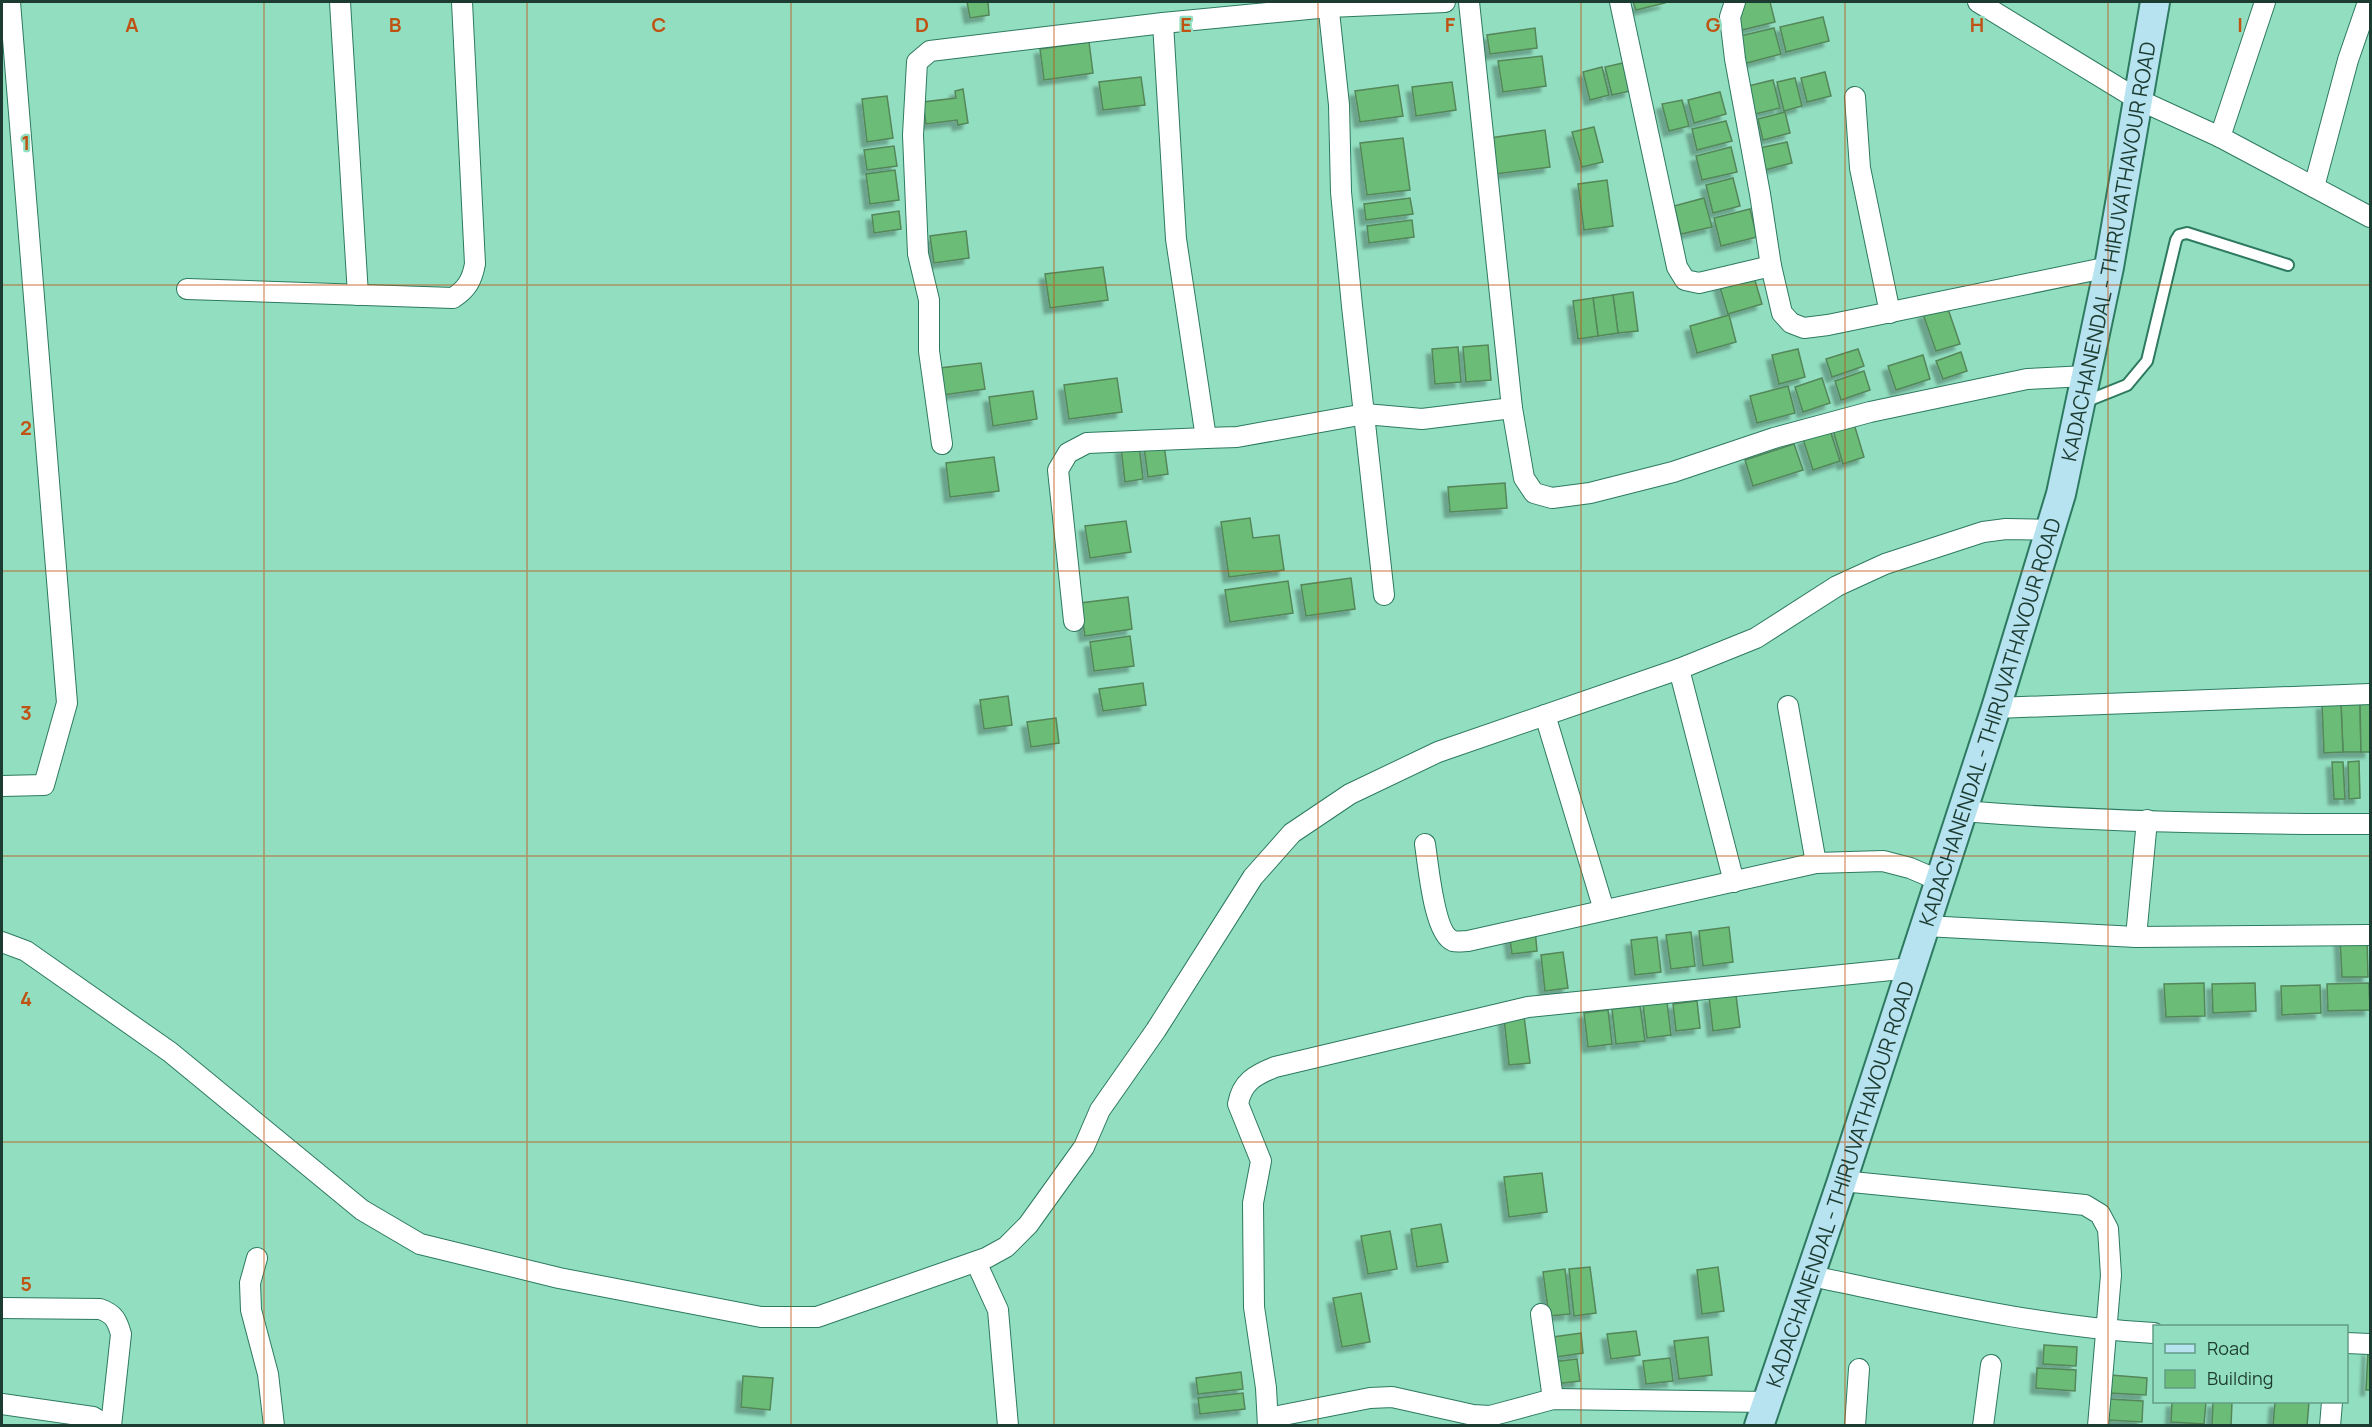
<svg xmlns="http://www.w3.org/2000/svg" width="2372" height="1427" font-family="Manrope,sans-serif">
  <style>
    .building { fill: #6abc76; stroke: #54875a; stroke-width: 1.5; filter: url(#shadow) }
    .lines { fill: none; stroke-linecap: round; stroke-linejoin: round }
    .service-casing { stroke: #2d7a60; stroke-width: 14 }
    .minor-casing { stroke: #2d7a60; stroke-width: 22 }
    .secondary-casing { stroke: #2d7a60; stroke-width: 32 }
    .service { stroke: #fff; stroke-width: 10 }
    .minor { stroke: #fff; stroke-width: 20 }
    .secondary { stroke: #b7e3f0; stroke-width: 28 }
    .grid { fill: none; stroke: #bf5313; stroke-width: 1.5; stroke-opacity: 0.55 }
    .labels { text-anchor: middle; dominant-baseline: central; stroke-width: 4.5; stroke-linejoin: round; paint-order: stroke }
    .street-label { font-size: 21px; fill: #1d3c31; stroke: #92dec0 }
    .grid-label { font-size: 20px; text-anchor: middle; font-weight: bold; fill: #bf5313; stroke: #92dec0; stroke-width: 4.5; stroke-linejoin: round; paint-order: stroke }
  </style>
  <defs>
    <filter id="shadow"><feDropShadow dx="-5.5" dy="5.5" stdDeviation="1.5" flood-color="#0004"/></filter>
  </defs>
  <rect width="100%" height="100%" fill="#92dec0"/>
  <!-- building -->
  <g class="building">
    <polygon points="967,2 988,2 989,15 970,18"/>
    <polygon points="1633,2 1665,2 1665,3 1636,10"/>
    <polygon points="1747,2 1770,2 1775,22 1742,30 1735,5"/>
    <polygon points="1823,17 1829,41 1786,52 1780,27"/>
    <polygon points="1535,28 1537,48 1490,54 1487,35"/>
    <polygon points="1774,28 1781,54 1743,64 1736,37"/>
    <polygon points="1089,42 1093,73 1044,80 1040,49"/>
    <polygon points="1542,56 1546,86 1503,92 1498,61"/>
    <polygon points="1623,63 1630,91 1612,95 1605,67"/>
    <polygon points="1602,67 1609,95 1590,100 1583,72"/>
    <polygon points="1825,72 1831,96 1807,102 1801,78"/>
    <polygon points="1141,77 1145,105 1103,110 1099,82"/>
    <polygon points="1795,78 1802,106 1784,111 1777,82"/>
    <polygon points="1773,80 1780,108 1747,116 1740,88"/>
    <polygon points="1452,82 1456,110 1416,116 1412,87"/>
    <polygon points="1398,85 1403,116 1360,122 1355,91"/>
    <polygon points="963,89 968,123 958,125 957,120 926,124 923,102 956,98 955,91"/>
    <polygon points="1720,92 1726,114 1694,123 1688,100"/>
    <polygon points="887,96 893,138 867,142 862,99"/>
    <polygon points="1682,100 1689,126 1669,131 1662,104"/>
    <polygon points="1785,112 1790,133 1763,140 1758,119"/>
    <polygon points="1726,121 1732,141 1697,150 1692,129"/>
    <polygon points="1594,127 1603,162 1582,167 1572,132"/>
    <polygon points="1545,130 1550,167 1495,174 1490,138"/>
    <polygon points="1403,138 1410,190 1367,195 1360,143"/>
    <polygon points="1787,142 1792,163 1761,171 1755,149"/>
    <polygon points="894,146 897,166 867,170 864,150"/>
    <polygon points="1731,147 1737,172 1702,180 1696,156"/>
    <polygon points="895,170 899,200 870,204 866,174"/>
    <polygon points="1733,178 1740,206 1713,213 1706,185"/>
    <polygon points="1607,180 1613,226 1584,230 1578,184"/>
    <polygon points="1410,198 1413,214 1366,220 1364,204"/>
    <polygon points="1704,198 1712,227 1681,234 1674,206"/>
    <polygon points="1750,209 1757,237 1721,246 1714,218"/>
    <polygon points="899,211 901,229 874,233 872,215"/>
    <polygon points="1412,220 1414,237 1369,243 1367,226"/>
    <polygon points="966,231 969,258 934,263 930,236"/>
    <polygon points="1103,267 1108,300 1050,308 1045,274"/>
    <polygon points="1753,274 1762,304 1728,314 1719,284"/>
    <polygon points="1633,292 1638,331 1618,333 1613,295"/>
    <polygon points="1613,295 1618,333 1598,336 1593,298"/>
    <polygon points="1593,298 1598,336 1578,339 1573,301"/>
    <polygon points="1947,306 1960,344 1936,351 1923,314"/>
    <polygon points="1729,315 1736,342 1697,353 1690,326"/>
    <polygon points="1488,345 1491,380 1466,382 1463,347"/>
    <polygon points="1458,347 1461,382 1435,384 1432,349"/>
    <polygon points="1798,349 1805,377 1779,384 1772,355"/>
    <polygon points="1858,349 1864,366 1832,377 1826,359"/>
    <polygon points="1961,352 1967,371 1943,379 1936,361"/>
    <polygon points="1923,355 1930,379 1896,390 1888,366"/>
    <polygon points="981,363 985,389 943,395 940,368"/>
    <polygon points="1864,371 1870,390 1841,400 1835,381"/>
    <polygon points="1117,378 1122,412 1069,419 1064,385"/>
    <polygon points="1822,378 1830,403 1803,412 1795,387"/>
    <polygon points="1788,386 1795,413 1757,423 1750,396"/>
    <polygon points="1033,391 1037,419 993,426 989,397"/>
    <polygon points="1854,424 1864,457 1843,464 1833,430"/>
    <polygon points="1830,430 1840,461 1813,470 1803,439"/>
    <polygon points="1794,444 1803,470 1753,486 1745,460"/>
    <polygon points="1164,445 1168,474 1148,477 1144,447"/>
    <polygon points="1139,446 1143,479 1125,482 1121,448"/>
    <polygon points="994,457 999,491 950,497 946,463"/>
    <polygon points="1505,483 1507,508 1450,512 1448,487"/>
    <polygon points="1250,518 1253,538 1279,535 1284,570 1229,577 1221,522"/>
    <polygon points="1126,521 1131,552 1090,558 1085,526"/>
    <polygon points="1351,578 1355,609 1306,616 1301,585"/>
    <polygon points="1288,581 1293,613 1230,622 1225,590"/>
    <polygon points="1128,597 1132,629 1085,636 1080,603"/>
    <polygon points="1130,636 1134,666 1094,671 1090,642"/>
    <polygon points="1143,683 1146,705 1103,711 1099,689"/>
    <polygon points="1008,696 1012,725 984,729 980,700"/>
    <polygon points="2360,703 2361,752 2343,752 2341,704"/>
    <polygon points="2360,703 2370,703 2370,752 2361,752"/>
    <polygon points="2322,704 2341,704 2343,752 2324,753"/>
    <polygon points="1056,718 1059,743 1031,747 1027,722"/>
    <polygon points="2359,761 2360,798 2349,799 2348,762"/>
    <polygon points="2332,762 2343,762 2345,799 2334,799"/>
    <polygon points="1729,927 1733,962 1703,966 1699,931"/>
    <polygon points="1535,929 1537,951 1512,954 1509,932"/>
    <polygon points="1691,932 1695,966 1671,969 1666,935"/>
    <polygon points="1657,937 1661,972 1635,975 1631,940"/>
    <polygon points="2367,938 2368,977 2342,977 2340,939"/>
    <polygon points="1563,952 1568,988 1545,991 1541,955"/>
    <polygon points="2204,983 2205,1016 2166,1017 2164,984"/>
    <polygon points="2255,983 2256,1011 2213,1013 2212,984"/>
    <polygon points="2369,983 2370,1010 2328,1011 2327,984"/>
    <polygon points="2320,985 2321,1013 2282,1015 2281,986"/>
    <polygon points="1736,995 1740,1027 1713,1031 1709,997"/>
    <polygon points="1697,1001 1700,1028 1676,1031 1673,1004"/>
    <polygon points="1667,1002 1671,1035 1647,1038 1643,1004"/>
    <polygon points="1640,1006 1645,1041 1616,1044 1612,1009"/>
    <polygon points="1608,1010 1612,1044 1588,1047 1584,1013"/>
    <polygon points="1524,1016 1530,1063 1509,1065 1504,1018"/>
    <polygon points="1542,1173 1547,1212 1509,1217 1504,1177"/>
    <polygon points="1441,1224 1448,1262 1417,1267 1411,1229"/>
    <polygon points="1390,1231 1397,1269 1368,1274 1361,1236"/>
    <polygon points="1590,1267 1596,1313 1574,1316 1569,1269"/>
    <polygon points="1718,1267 1724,1311 1702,1314 1697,1270"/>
    <polygon points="1565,1269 1570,1314 1549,1316 1543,1272"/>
    <polygon points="1361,1293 1370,1342 1342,1347 1333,1298"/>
    <polygon points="1636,1331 1640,1355 1611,1359 1607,1334"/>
    <polygon points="1581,1333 1583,1353 1556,1357 1553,1337"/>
    <polygon points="1708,1337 1712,1375 1679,1379 1674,1341"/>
    <polygon points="2044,1345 2077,1347 2076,1366 2043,1364"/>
    <polygon points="2368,1350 2370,1351 2370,1390 2366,1390"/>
    <polygon points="1670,1358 1673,1381 1646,1384 1643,1361"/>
    <polygon points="1577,1359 1580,1381 1555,1384 1552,1362"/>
    <polygon points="2037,1368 2076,1370 2075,1391 2036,1388"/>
    <polygon points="1241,1372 1243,1389 1198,1394 1196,1378"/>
    <polygon points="2110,1375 2147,1378 2146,1395 2109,1393"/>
    <polygon points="743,1376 773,1378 770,1410 741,1407"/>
    <polygon points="1243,1393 1245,1409 1200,1414 1198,1398"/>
    <polygon points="2109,1399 2143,1401 2142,1422 2108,1420"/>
    <polygon points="2172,1402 2206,1402 2204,1424 2171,1422"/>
    <polygon points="2213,1402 2232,1402 2231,1426 2212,1425"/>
    <polygon points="2275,1402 2309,1402 2307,1426 2273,1426"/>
  </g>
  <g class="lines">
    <defs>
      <polyline id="service" points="2082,403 2127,385 2147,361 2176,240 2179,235 2187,233 2288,265"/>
      <g id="minor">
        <polyline points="340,2 358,295"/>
        <polyline points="1328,2 1339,105 1341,192 1352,306 1384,595"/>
        <polyline points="1469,2 1512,408 1524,478 1534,493 1552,498 1590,493 1673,472 1774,438 1870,412 2027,379 2086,376"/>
        <polyline points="1620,2 1677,267 1685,280 1699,283 1771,266"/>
        <polyline points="1735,2 1730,17 1735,59 1760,194 1771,266 1782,313 1791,323 1804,328 1828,325 2109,267"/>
        <polyline points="1978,2 2137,99 2220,137 2370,217"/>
        <polyline points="1163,23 1176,239 1206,438 1237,437 1365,414 1422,419 1512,408"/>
        <polyline points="1855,97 1860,168 1890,313"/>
        <polyline points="2220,137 2265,2"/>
        <polyline points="2314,187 2348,60 2368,2"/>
        <path d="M 187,289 L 453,298 C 467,289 472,280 475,264 L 462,2"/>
        <polyline points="942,444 929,351 929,300 918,254 913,135 917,62 930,51 1163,23 1329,7 1445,2"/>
        <polyline points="1074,621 1058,470 1068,453 1087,443 1206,438"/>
        <polyline points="1679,669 1734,882"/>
        <polyline points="1788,706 1816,863"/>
        <polyline points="1996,708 2370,694"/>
        <polyline points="1545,715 1604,910"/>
        <polyline points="2,786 44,785 67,703 10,2"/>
        <path d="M 1962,811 C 2098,822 2234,824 2370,824"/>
        <polyline points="2147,820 2136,937 2370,935"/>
        <path d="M 1425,844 C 1428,863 1434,934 1453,941 C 1457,942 1464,941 1468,941 L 1816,863 L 1883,861 L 1910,868 L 1938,880"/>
        <polyline points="1925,926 2136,937"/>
        <polyline points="2,942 26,951 170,1052 362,1210 420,1244 559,1278 761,1317 817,1317 986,1258 1006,1247 1028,1225 1084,1147 1100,1110 1156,1030 1253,877 1292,833 1350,794 1438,752 1679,669 1756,638 1837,586 1885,564 1983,532 2006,529 2051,530"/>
        <polyline points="1842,1181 2085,1205 2100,1214 2108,1229 2111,1275 2098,1426"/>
        <polyline points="257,1258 250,1283 251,1310 268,1374 274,1426"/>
        <polyline points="976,1262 998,1310 1008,1426"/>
        <path d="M 1811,1276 C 1924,1299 2038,1327 2154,1333"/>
        <path d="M 2,1308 L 100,1309 C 114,1314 117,1320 121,1334 L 111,1426"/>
        <polyline points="1541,1314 1553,1399"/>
        <polyline points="2346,1343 2370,1344"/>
        <polyline points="2,1404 93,1417 108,1426"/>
        <polyline points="1268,1418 1370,1398 1392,1397 1473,1415 1490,1416 1553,1399 1767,1402"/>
        <path d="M 1268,1426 L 1266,1388 L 1254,1307 L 1253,1203 L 1261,1161 L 1238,1104 C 1242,1082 1255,1075 1275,1067 L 1528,1007 L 1911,968"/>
        <polyline points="1855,1426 1859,1369"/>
        <polyline points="1983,1426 1991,1365"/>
        <polyline points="2330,1426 2332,1402"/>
      </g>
      <g id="secondary">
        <path id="s1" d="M 1759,1426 L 1842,1181 L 1996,708 L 2061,494 L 2109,267 L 2155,2"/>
      </g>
    </defs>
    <!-- service casing -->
    <use href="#service" class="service-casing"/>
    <!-- minor casing -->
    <use href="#minor" class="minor-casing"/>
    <!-- secondary casing -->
    <use href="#secondary" class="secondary-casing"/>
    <!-- service -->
    <use href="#service" class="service"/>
    <!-- minor -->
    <use href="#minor" class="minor"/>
    <!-- secondary -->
    <use href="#secondary" class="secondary"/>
  </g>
  <!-- grid -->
  <path class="grid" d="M 264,2 L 264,1426M 527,2 L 527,1426M 791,2 L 791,1426M 1054,2 L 1054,1426M 1318,2 L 1318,1426M 1581,2 L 1581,1426M 1845,2 L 1845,1426M 2108,2 L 2108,1426M 2,285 L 2370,285M 2,571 L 2370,571M 2,856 L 2370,856M 2,1142 L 2370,1142"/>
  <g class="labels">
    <!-- street labels -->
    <g class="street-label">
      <text stroke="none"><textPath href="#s1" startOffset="1227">KADACHANENDAL - THIRUVATHAVOUR ROAD</textPath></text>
      <text stroke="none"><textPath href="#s1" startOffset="741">KADACHANENDAL - THIRUVATHAVOUR ROAD</textPath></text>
      <text stroke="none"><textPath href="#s1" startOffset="255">KADACHANENDAL - THIRUVATHAVOUR ROAD</textPath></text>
    </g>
  </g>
  <g class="grid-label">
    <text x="132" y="32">A</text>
    <text x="395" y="32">B</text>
    <text x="659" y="32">C</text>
    <text x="922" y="32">D</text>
    <text x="1186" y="32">E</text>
    <text x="1450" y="32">F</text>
    <text x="1713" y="32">G</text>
    <text x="1977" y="32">H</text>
    <text x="2240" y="32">I</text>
    <text x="26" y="150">1</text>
    <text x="26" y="435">2</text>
    <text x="26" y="720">3</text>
    <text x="26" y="1006">4</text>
    <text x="26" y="1291">5</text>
  </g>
  <!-- border -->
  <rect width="2372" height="1427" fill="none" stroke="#1d3c31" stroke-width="6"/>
  <!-- legend -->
  <rect x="2153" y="1325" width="195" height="78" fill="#92dec0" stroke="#639d87" stroke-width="1.5"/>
  <rect x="2165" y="1344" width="30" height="9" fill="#b7e3f0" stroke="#639d87" stroke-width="1.5"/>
  <text x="2207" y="1355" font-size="18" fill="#1d3c31">Road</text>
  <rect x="2165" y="1370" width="30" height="18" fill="#6abc76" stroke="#639d87" stroke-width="1.5"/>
  <text x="2207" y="1385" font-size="18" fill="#1d3c31">Building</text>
</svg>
